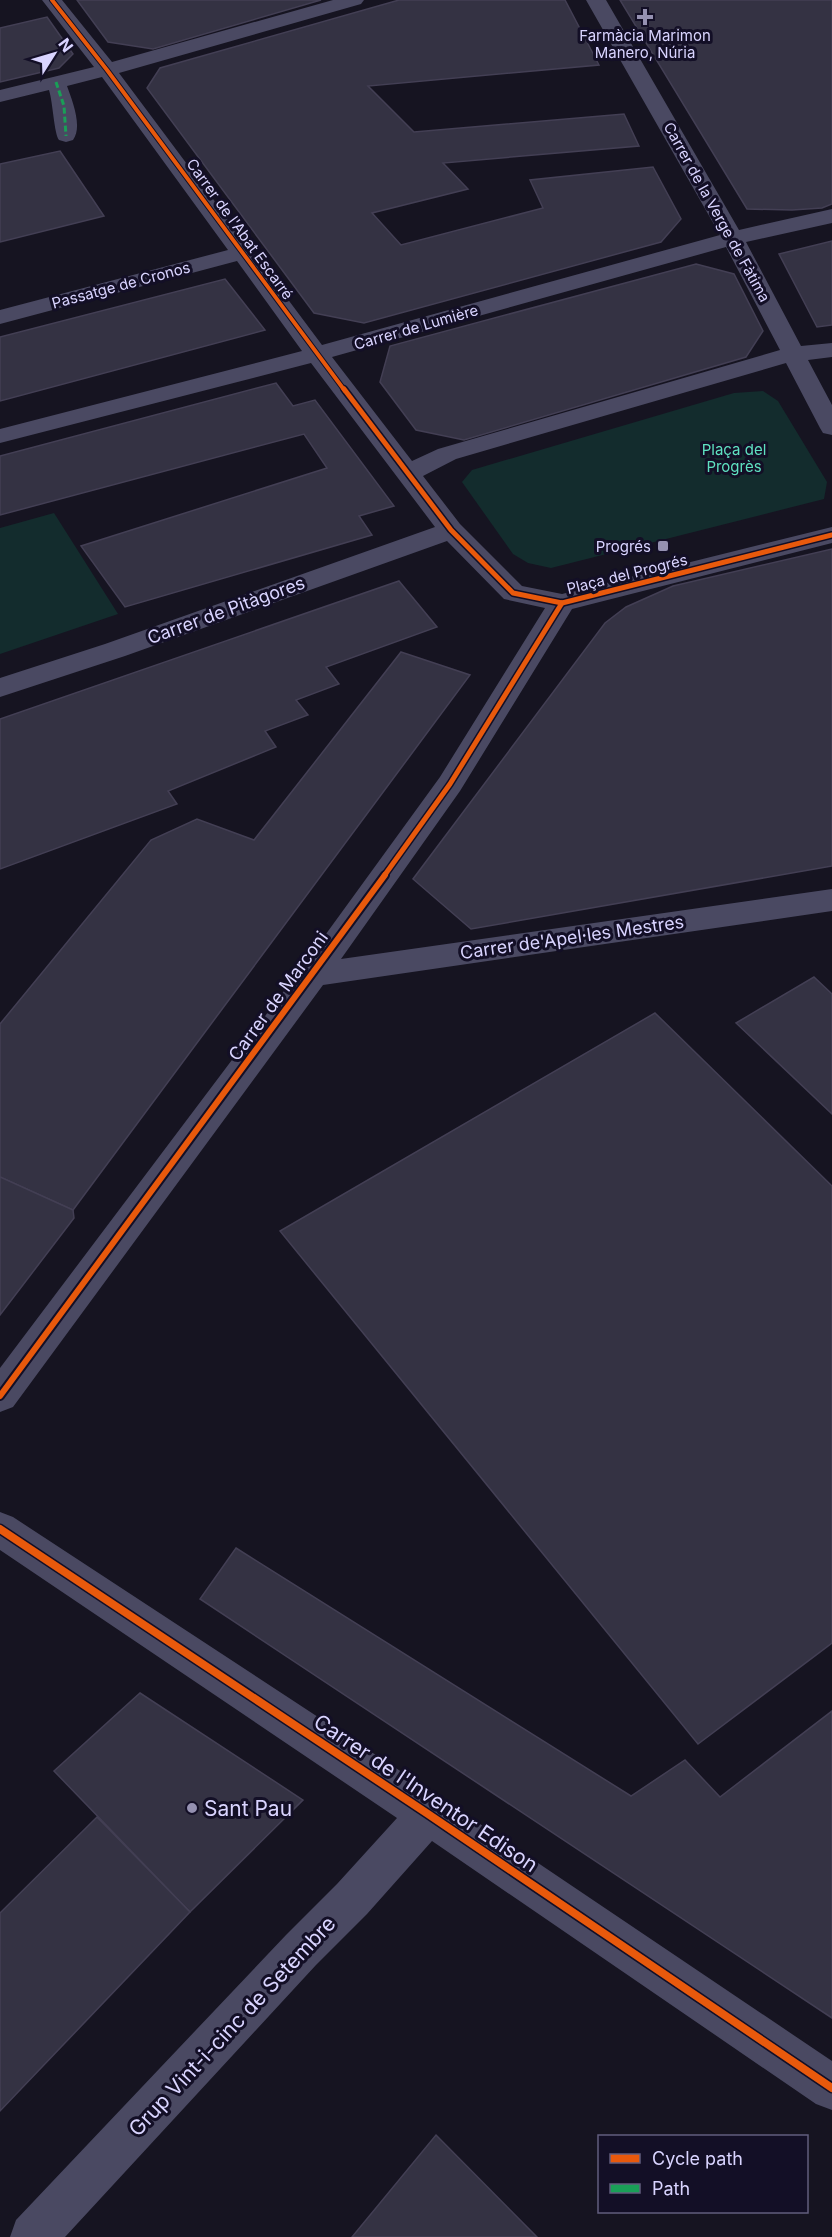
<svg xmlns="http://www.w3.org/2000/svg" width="832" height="2237" font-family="Inter,sans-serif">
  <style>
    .green { fill: #132c2d }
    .building { fill: #343243; stroke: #433f54; stroke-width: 1.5 }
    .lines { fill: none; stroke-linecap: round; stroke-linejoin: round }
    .minor { fill: #4a4962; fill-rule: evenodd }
    .quiet { stroke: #1a9f57; stroke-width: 3; stroke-dasharray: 6 3; stroke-linecap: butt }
    .cycleway-far3-casing { stroke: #130f26; stroke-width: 6 }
    .cycleway-far2-casing { stroke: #130f26; stroke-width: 8 }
    .cycleway-far1-casing { stroke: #130f26; stroke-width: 10 }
    .cycleway-casing { stroke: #130f26; stroke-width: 11 }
    .cycleway-far3 { stroke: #e8590c; stroke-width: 4 }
    .cycleway-far2 { stroke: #e8590c; stroke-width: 5 }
    .cycleway-far1 { stroke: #e8590c; stroke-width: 6 }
    .cycleway { stroke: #e8590c; stroke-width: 8 }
    .poi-dot { fill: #9591b1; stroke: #130f26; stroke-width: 2 }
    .labels { text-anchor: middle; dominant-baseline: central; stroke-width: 6; stroke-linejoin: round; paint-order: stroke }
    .far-poi-label { font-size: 15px; fill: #d9d4ff; stroke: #130f26 }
    .far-street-label { font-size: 15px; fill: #d9d4ff; stroke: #130f26 }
    .far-park-label { font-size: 15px; fill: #5fe0c0; stroke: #130f26 }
    .street-label { font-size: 18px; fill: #d9d4ff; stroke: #130f26 }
    .near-street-label { font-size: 21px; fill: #d9d4ff; stroke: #130f26 }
    .near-poi-label { font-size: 21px; fill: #d9d4ff; stroke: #130f26; text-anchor: start }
  </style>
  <rect width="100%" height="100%" fill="#161421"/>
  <!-- green -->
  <g class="green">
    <polygon points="763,391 778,401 827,482 824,499 551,568 528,563 513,554 462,482 472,470 734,393"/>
    <polygon points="54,513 118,614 0,654 0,528"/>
  </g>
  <!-- building -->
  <g class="building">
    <polygon points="77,0 321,0 153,49 108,42"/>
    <polygon points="565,0 599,65 368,86 414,132 624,114 639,146 443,163 468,189 372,213 401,245 543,208 530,180 653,167 681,219 661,242 364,323 314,313 147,88 160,68 399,0"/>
    <polygon points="620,0 832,0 832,204 822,208 792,210 747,209"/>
    <polygon points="47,17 73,54 59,68 0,82 0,28"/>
    <polygon points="60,151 104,216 0,242 0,164"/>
    <polygon points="832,241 832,325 817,327 779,254"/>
    <polygon points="696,264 734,274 763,331 746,357 464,440 416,430 380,382 390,346"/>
    <polygon points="225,279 265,330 0,401 0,337"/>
    <polygon points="276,383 293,406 315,400 394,506 359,516 372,535 125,607 81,546 327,468 304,434 0,515 0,456"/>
    <polygon points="832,549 832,866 471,929 413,879 605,623 626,607 673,586"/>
    <polygon points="399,581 437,627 326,667 339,684 296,700 308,715 265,731 276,747 168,791 177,804 0,869 0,719"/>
    <polygon points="401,652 470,675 73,1210 0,1177 0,1024 151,840 197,819 254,840"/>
    <polygon points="814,977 832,994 832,1114 736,1023"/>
    <polygon points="655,1013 832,1186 832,1643 698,1744 280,1231"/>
    <polygon points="0,1177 73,1210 74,1218 0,1315"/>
    <polygon points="236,1548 631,1796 685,1760 720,1797 832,1711 832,2018 200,1599"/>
    <polygon points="140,1693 303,1800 190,1912 54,1771"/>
    <polygon points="97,1817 190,1912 0,2111 0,1913"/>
    <polygon points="436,2135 537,2237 352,2237"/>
  </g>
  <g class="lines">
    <!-- minor -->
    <g class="minor">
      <path d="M 42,0 L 62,0 L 112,62 L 333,0 L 364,0 L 361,4 L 119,73 L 322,345 L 720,235 L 586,0 L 606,0 L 739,230 L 832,209 L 832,223 L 746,242 L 801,346 L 832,343 L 832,357 L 808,360 L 832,405 L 832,435 L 823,433 L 820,428 L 786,363 L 456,459 L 423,476 L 460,524 L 522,586 L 562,594 L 832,527 L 832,543 L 572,609 L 460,791 L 341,959 L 832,889 L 832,911 L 323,985 L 13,1407 L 0,1412 L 0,1368 L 302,967 L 440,777 L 545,608 L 504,599 L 447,541 L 125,656 L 0,697 L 0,678 L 105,644 L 435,527 L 311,363 L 0,443 L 0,429 L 302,351 L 237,261 L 0,324 L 0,310 L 228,250 L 102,77 L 67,86 C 72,100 83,127 73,140 L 66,142 L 59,140 C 54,133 53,103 49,90 L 0,102 L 0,90 L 94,67 ZM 726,247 L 780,350 L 438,449 L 412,461 L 332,357 Z"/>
      <polygon points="0,1512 13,1517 443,1799 832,2061 832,2110 816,2104 432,1841 367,1914 316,1965 65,2237 10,2237 16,2220 286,1935 337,1884 397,1818 0,1550"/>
    </g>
    <!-- quiet -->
    <polyline class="quiet" points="56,82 64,106 66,136"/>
    <defs>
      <polyline id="cycleway-far3" points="52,0 107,70 345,391"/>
      <g id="cycleway-far2">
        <polyline points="344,389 451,530 513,593 562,603 832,535"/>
        <polyline points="384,876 450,784 562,603"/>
      </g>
      <polyline id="cycleway-far1" points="0,1396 385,875"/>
      <polyline id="cycleway" points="0,1529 428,1814 832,2088"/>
    </defs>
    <!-- cycleway-far3 casing -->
    <use href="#cycleway-far3" class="cycleway-far3-casing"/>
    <!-- cycleway-far2 casing -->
    <use href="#cycleway-far2" class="cycleway-far2-casing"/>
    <!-- cycleway-far1 casing -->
    <use href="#cycleway-far1" class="cycleway-far1-casing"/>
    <!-- cycleway casing -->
    <use href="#cycleway" class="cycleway-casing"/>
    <!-- cycleway-far3 -->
    <use href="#cycleway-far3" class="cycleway-far3"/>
    <!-- cycleway-far2 -->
    <use href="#cycleway-far2" class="cycleway-far2"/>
    <!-- cycleway-far1 -->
    <use href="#cycleway-far1" class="cycleway-far1"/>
    <!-- cycleway -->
    <use href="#cycleway" class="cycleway"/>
  </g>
  <!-- markers -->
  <g class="poi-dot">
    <path d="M642 8h6v6h6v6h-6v6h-6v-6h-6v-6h6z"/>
    <rect x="657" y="540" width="12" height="12" rx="3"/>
    <circle cx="192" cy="1808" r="6"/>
  </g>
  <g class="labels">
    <!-- far-poi labels -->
    <g class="far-poi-label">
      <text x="645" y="35">Farmàcia Marimon<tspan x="645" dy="17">Manero, Núria</tspan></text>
      <text x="651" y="546" text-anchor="end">Progrés</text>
    </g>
    <!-- far-street labels -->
    <g class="far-street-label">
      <text transform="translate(717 212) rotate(61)">Carrer de la Verge de Fàtima</text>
      <text transform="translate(240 229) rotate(54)">Carrer de l'Abat Escarré</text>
      <text transform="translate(121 285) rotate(-15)">Passatge de Cronos</text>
      <text transform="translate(416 327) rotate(-16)">Carrer de Lumière</text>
      <text transform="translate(627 574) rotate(-14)">Plaça del Progrés</text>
    </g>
    <!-- far-park labels -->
    <g class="far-park-label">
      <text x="734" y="449">Plaça del<tspan x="734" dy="17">Progrès</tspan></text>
    </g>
    <!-- street labels -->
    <g class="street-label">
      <text transform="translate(226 610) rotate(-20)">Carrer de Pitàgores</text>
      <text transform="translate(572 937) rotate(-8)">Carrer de'Apel·les Mestres</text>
      <text transform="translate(278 996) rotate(-54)">Carrer de Marconi</text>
    </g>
    <!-- near-street labels -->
    <g class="near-street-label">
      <text transform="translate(426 1793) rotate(34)">Carrer de l'Inventor Edison</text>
      <text transform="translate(232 2026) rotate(-47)">Grup Vint-i-cinc de Setembre</text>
    </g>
    <!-- near-poi labels -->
    <g class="near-poi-label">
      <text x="204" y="1808">Sant Pau</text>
    </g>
  </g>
  <!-- legend -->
  <rect x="598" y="2135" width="210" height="78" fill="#130f26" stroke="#625e7d" stroke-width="1.5"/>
  <rect x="610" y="2154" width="30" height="9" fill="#e8590c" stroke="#625e7d" stroke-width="1.5"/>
  <text x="652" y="2165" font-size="18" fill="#d9d4ff">Cycle path</text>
  <rect x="610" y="2184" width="30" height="9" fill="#1a9f57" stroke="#625e7d" stroke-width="1.5"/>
  <text x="652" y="2195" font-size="18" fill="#d9d4ff">Path</text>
  <!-- north arrow -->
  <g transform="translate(54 54) rotate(53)" stroke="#130f26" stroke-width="4.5" paint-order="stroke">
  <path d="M0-4.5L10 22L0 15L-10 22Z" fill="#d9d4ff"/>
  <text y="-9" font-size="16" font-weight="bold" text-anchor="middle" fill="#d9d4ff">N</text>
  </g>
</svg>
